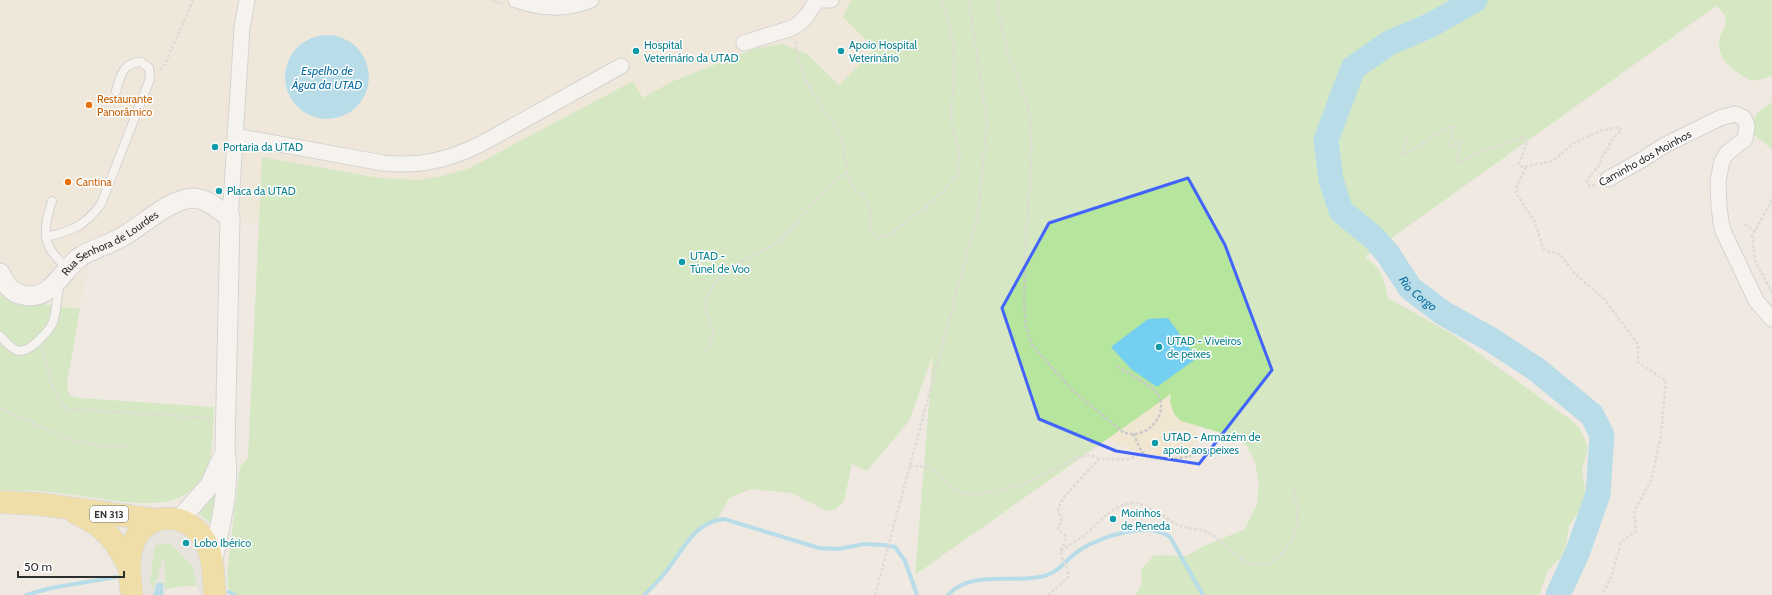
<svg xmlns="http://www.w3.org/2000/svg" width="1772" height="595" font-family="Cabin,sans-serif">
  <style>
    .education { fill: #f0e6d1 }
    .green { fill: #b6e59e }
    .plaza { fill: #dfdcd8 }
    .water { fill: #75cff0 }
    .lines { fill: none; stroke-linecap: round; stroke-linejoin: round }
    .stream { stroke: #75cff0; stroke-width: 4 }
    .river { stroke: #75cff0; stroke-width: 25 }
    .service-casing { stroke: #b4b7c1; stroke-width: 10 }
    .minor-casing { stroke: #b4b7c1; stroke-width: 17 }
    .tertiary-casing { stroke: #b4b7c1; stroke-width: 21 }
    .primary-casing { stroke: #c9c9c9; stroke-width: 24 }
    .path { stroke: #c9c9c9; stroke-width: 2.5; stroke-dasharray: 3 2; stroke-linecap: butt }
    .service { stroke: #fff; stroke-width: 8 }
    .minor { stroke: #fff; stroke-width: 15 }
    .tertiary { stroke: #fff; stroke-width: 19 }
    .primary { stroke: #f2d163; stroke-width: 22 }
    .marked { fill: none; stroke: #4264fb; stroke-width: 3; stroke-linejoin: round }
    .culture-dot { fill: #0f9aa8; stroke: #fff; stroke-width: 1.5 }
    .food-dot { fill: #e8710a; stroke: #fff; stroke-width: 1.5 }
    .labels { text-anchor: middle; dominant-baseline: central; stroke-width: 3; stroke-linejoin: round; paint-order: stroke }
    .shield { fill: #fff; stroke: #6d6d6d; stroke-width: 1 }
    .shield-label { font-size: 10px; font-weight: bold; fill: #2e2e2e }
    .culture-label { font-size: 11px; fill: #0d838f; stroke: #fff; text-anchor: start }
    .food-label { font-size: 11px; fill: #c56008; stroke: #fff; text-anchor: start }
    .street-label { font-size: 11px; fill: #2e2e2e; stroke: #fff }
    .water-label { font-size: 12px; font-style: italic; fill: #0d6fa3; stroke: #fff }
  </style>
  <rect width="100%" height="100%" fill="#efe9e1"/>
  <!-- education -->
  <polygon class="education" points="0,0 1000,0 1213,352 1192,457 1168,461 1148,458 1143,454 929,369 909,421 825,415 327,174 253,224 214,221 204,210 189,206 174,214 175,216 127,243 89,262 80,309 18,301 0,286"/>
  <!-- green -->
  <g class="green">
    <path d="M 851,0 L 1772,0 L 1772,76 L 1752,81 C 1737,74 1718,62 1719,42 C 1719,35 1726,28 1726,21 C 1726,14 1720,9 1716,6 L 1365,257 C 1383,271 1383,276 1388,298 L 1452,334 L 1571,420 L 1579,428 L 1584,437 L 1588,448 L 1582,470 L 1587,500 L 1569,526 L 1566,545 L 1562,556 L 1548,570 L 1539,595 L 1136,595 L 1142,583 L 1141,570 L 1154,555 L 1187,556 L 1202,547 L 1245,529 L 1257,504 L 1259,482 L 1255,462 L 1247,446 L 1232,436 L 1181,421 L 1174,414 L 1170,402 L 1171,394 L 915,575 L 933,354 L 909,421 L 867,471 L 852,464 L 844,501 L 835,510 L 827,511 L 791,493 L 751,489 L 729,498 L 717,520 C 683,532 671,572 644,595 L 231,595 L 228,586 L 227,574 L 239,473 L 240,467 L 248,458 L 262,157 L 379,178 L 418,180 L 442,176 L 470,168 L 496,154 L 633,81 L 643,98 L 671,82 L 757,48 L 782,44 L 807,54 L 839,85 L 875,49 L 843,17 Z"/>
    <polygon points="1772,102 1772,149 1754,135 1751,126 1758,112"/>
    <path d="M 0,286 L 18,301 L 80,309 L 67,383 L 68,391 L 71,396 L 80,398 L 214,407 C 213,428 214,454 205,473 C 187,511 141,504 107,500 C 88,497 70,494 52,492 C 35,490 17,491 0,491 Z"/>
    <polygon points="220,486 211,524 196,512"/>
    <path d="M 170,543 L 193,567 L 197,586 C 193,585 168,588 165,590 L 164,557 L 154,589 L 150,584 L 150,580 L 155,545 Z"/>
  </g>
  <!-- plaza -->
  <polygon class="plaza" points="163,528 184,531 199,550 203,595 199,595 193,567 169,543 155,545 150,580 150,584 154,589 164,556 165,595 163,595 163,584 157,583 153,595 144,595 142,564 142,552 149,536"/>
  <!-- water -->
  <g class="water">
    <circle cx="327" cy="77" r="42"/>
    <polygon points="1168,318 1197,358 1157,387 1131,369 1111,347 1148,319"/>
    <polygon points="157,583 163,583 163,595 153,595"/>
  </g>
  <g class="lines">
    <!-- stream -->
    <g class="stream">
      <polyline points="229,592 235,595"/>
      <polyline points="26,595 51,588 116,577"/>
      <path d="M 644,595 C 655,585 665,574 673,562 C 686,543 699,521 724,519 L 819,548 L 838,549 L 864,544 L 884,545 L 895,547 L 905,561 L 917,595"/>
      <path d="M 948,595 C 969,572 1005,581 1032,578 C 1062,575 1061,561 1083,548 C 1104,536 1149,521 1170,537 L 1203,595"/>
    </g>
    <!-- river -->
    <path class="river" id="s1" d="M 1475,0 L 1431,25 L 1389,43 L 1353,68 L 1326,140 L 1331,180 L 1341,211 L 1374,238 L 1388,254 L 1410,288 L 1443,313 L 1490,339 L 1536,369 L 1592,415 L 1602,435 L 1598,494 L 1578,551 L 1558,595"/>
    <defs>
      <g id="service">
        <path d="M 52,201 C 42,231 41,247 68,268"/>
        <path d="M 46,237 C 72,231 85,226 101,204 L 150,79 L 149,68 L 141,62 C 123,62 120,77 116,91"/>
        <path d="M 0,336 C 14,352 21,357 38,341 C 44,335 50,330 53,322 C 57,310 57,297 59,285"/>
      </g>
      <g id="minor">
        <path d="M 516,0 C 542,9 565,10 591,0"/>
        <polyline points="820,0 831,0"/>
        <path d="M 744,43 L 792,28 C 804,22 810,11 817,0"/>
        <path d="M 235,136 L 383,163 C 420,167 448,160 481,144 L 621,66"/>
        <polyline points="1608,179 1640,161 1665,145 1720,118 1735,114 1744,118 1747,126 1745,139 1727,153 1722,161 1718,181 1719,206 1721,222 1723,231 1752,292 1757,302 1772,319"/>
        <polyline points="230,218 242,28 247,0"/>
      </g>
      <g id="tertiary">
        <path id="s2" d="M 0,273 C 5,283 11,293 23,295 C 52,301 61,271 80,257 C 93,249 108,245 122,237 C 142,226 169,199 193,198 C 207,198 219,210 230,218 L 225,449 C 231,484 220,528 212,562"/>
        <polyline points="180,519 210,485 222,458"/>
      </g>
      <g id="primary">
        <polyline points="0,502 39,504 157,520"/>
        <path d="M 76,513 C 105,527 115,539 129,567"/>
        <path d="M 132,595 C 130,578 127,561 133,544 C 145,510 189,511 205,541 C 214,557 213,577 215,595"/>
      </g>
    </defs>
    <!-- service casing -->
    <use href="#service" class="service-casing"/>
    <!-- minor casing -->
    <use href="#minor" class="minor-casing"/>
    <!-- tertiary casing -->
    <use href="#tertiary" class="tertiary-casing"/>
    <!-- primary casing -->
    <use href="#primary" class="primary-casing"/>
    <!-- path -->
    <g class="path">
      <polyline points="492,0 503,4"/>
      <path d="M 997,0 L 1001,25 L 1008,54 L 1026,99 L 1030,120 L 1032,153 L 1026,236 L 1024,304 L 1026,327 L 1032,345 L 1073,391 L 1124,433 C 1127,433 1130,434 1133,434 C 1153,434 1171,408 1155,391 C 1146,382 1129,374 1118,367"/>
      <path d="M 795,42 C 798,59 804,79 813,94 C 821,108 832,120 839,135 C 846,150 844,168 851,182 C 854,190 861,192 865,198 C 876,210 866,228 874,235 C 879,240 886,236 891,234 C 909,219 949,192 958,171 C 964,155 954,140 952,124 C 950,97 957,71 953,45 C 951,30 947,14 942,0"/>
      <polyline points="160,70 165,64 193,0"/>
      <polyline points="1407,137 1403,153 1405,155 1430,138 1453,126 1453,129 1449,145 1451,146 1458,142 1460,143 1457,160 1459,163 1482,151 1524,137 1527,142 1519,164 1522,167 1553,161 1575,142 1600,131 1619,127 1621,131 1611,141 1608,149 1603,154 1599,166 1587,179 1587,184 1590,186 1597,185"/>
      <polyline points="1526,167 1517,186 1516,193 1535,222 1543,248 1547,251 1560,254 1574,273 1605,300 1638,344 1638,362 1666,381 1661,435 1652,478 1634,512 1636,531 1621,542 1612,575 1602,595"/>
      <polyline points="1772,200 1752,236 1755,260 1772,293"/>
      <polyline points="1745,224 1755,231"/>
      <path d="M 42,350 C 47,365 53,402 68,409 L 210,418"/>
      <path d="M 705,353 C 707,348 711,344 712,339 C 718,322 698,313 709,293 C 720,274 737,263 755,254 C 761,251 769,248 774,244 C 803,224 816,190 848,172"/>
      <polyline points="0,408 68,439 98,446 129,446"/>
      <path d="M 1133,434 C 1137,440 1139,449 1144,454 C 1155,465 1177,458 1191,456"/>
      <polyline points="910,466 930,467 937,472 954,490 962,493 977,495 1019,486 1061,467 1073,459 1091,455 1099,459"/>
      <path d="M 1061,551 C 1070,544 1080,539 1088,532 C 1103,519 1112,505 1133,503 C 1145,502 1165,518 1176,524 C 1187,530 1200,527 1211,534 C 1226,543 1234,558 1252,564 C 1274,571 1294,543 1297,524 C 1298,512 1296,500 1294,488"/>
      <polyline points="875,595 978,213 987,123 969,0"/>
      <path d="M 1048,595 L 1067,579 C 1072,569 1061,562 1061,552 C 1061,545 1067,544 1065,535 L 1058,529 L 1058,527 L 1062,521 L 1058,509 L 1063,498 L 1099,459 C 1109,457 1118,461 1128,459 C 1133,458 1138,455 1143,453"/>
    </g>
    <!-- service -->
    <use href="#service" class="service"/>
    <!-- minor -->
    <use href="#minor" class="minor"/>
    <!-- tertiary -->
    <use href="#tertiary" class="tertiary"/>
    <!-- primary -->
    <use href="#primary" class="primary"/>
  </g>
  <!-- marked area -->
  <path d="M0 0H1772V595H0ZM 1188,178 L 1225,245 L 1272,370 L 1199,464 L 1116,451 L 1039,419 L 1002,308 L 1049,223 Z" fill="#efe9e1" fill-opacity=".55" fill-rule="evenodd"/>
  <path class="marked" d="M 1188,178 L 1225,245 L 1272,370 L 1199,464 L 1116,451 L 1039,419 L 1002,308 L 1049,223 Z"/>
  <!-- markers -->
  <g class="culture-dot">
    <circle cx="636" cy="51" r="4"/>
    <circle cx="841" cy="51" r="4"/>
    <circle cx="215" cy="147" r="4"/>
    <circle cx="219" cy="191" r="4"/>
    <circle cx="682" cy="262" r="4"/>
    <circle cx="1159" cy="347" r="4"/>
    <circle cx="1155" cy="443" r="4"/>
    <circle cx="1113" cy="519" r="4"/>
    <circle cx="186" cy="543" r="4"/>
  </g>
  <g class="food-dot">
    <circle cx="89" cy="105" r="4"/>
    <circle cx="68" cy="182" r="4"/>
  </g>
  <g class="labels">
    <!-- shield labels -->
    <rect class="shield" x="90" y="506" width="38" height="16" rx="3"/>
    <g class="shield-label">
      <text x="109" y="514">EN 313</text>
    </g>
    <!-- culture labels -->
    <g class="culture-label">
      <text x="644" y="45">Hospital<tspan x="644" dy="13">Veterinário da UTAD</tspan></text>
      <text x="849" y="45">Apoio Hospital<tspan x="849" dy="13">Veterinário</tspan></text>
      <text x="223" y="147">Portaria da UTAD</text>
      <text x="227" y="191">Placa da UTAD</text>
      <text x="690" y="256">UTAD -<tspan x="690" dy="13">Túnel de Voo</tspan></text>
      <text x="1167" y="341">UTAD - Viveiros<tspan x="1167" dy="13">de peixes</tspan></text>
      <text x="1163" y="437">UTAD - Armazém de<tspan x="1163" dy="13">apoio aos peixes</tspan></text>
      <text x="1121" y="513">Moinhos<tspan x="1121" dy="13">de Peneda</tspan></text>
      <text x="194" y="543">Lobo Ibérico</text>
    </g>
    <!-- food labels -->
    <g class="food-label">
      <text x="97" y="99">Restaurante<tspan x="97" dy="13">Panorâmico</tspan></text>
      <text x="76" y="182">Cantina</text>
    </g>
    <!-- street labels -->
    <g class="street-label">
      <text transform="translate(1645 158) rotate(-29)">Caminho dos Moinhos</text>
      <text stroke="none"><textPath href="#s2" startOffset="138">Rua Senhora de Lourdes</textPath></text>
    </g>
    <!-- water labels -->
    <g class="water-label">
      <text x="327" y="70">Espelho de<tspan x="327" dy="14">Água da UTAD</tspan></text>
      <text stroke="none"><textPath href="#s1" startOffset="404">Rio Corgo</textPath></text>
    </g>
  </g>
  <!-- scale -->
  <path d="M18 571v6h106v-6" fill="none" stroke="#2e2e2e" stroke-width="2"/>
  <text x="24" y="571" font-size="12" fill="#2e2e2e" stroke="#ffffff" stroke-width="3" paint-order="stroke">50 m</text>
</svg>
